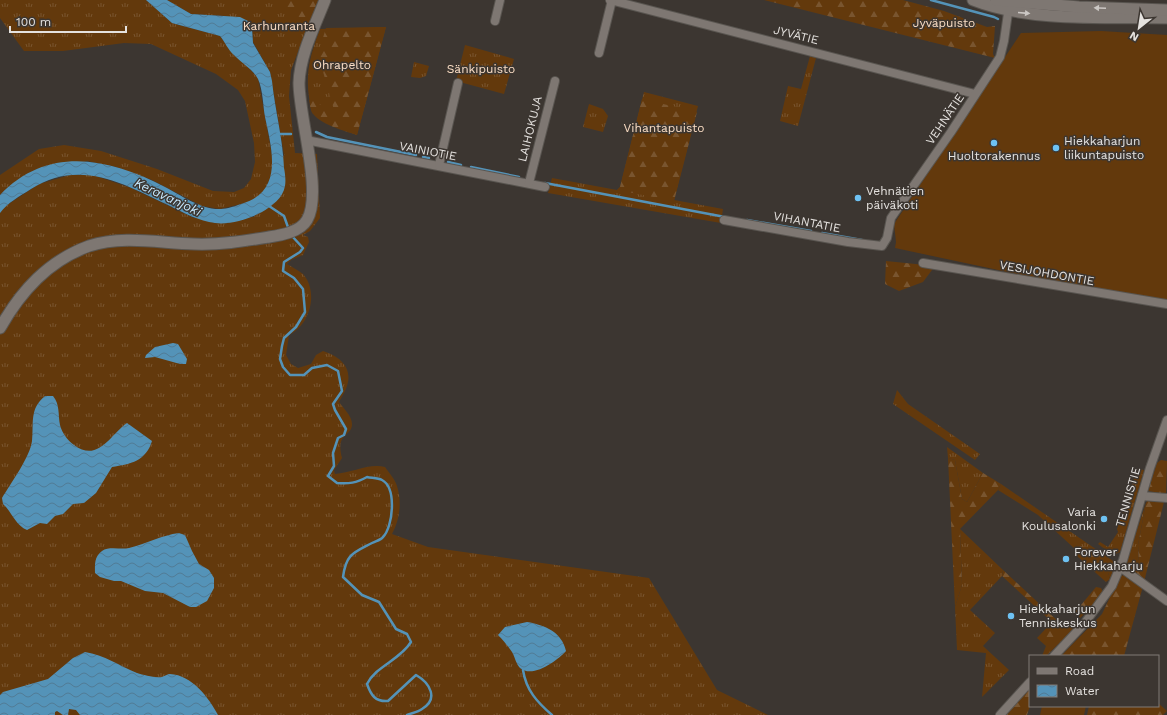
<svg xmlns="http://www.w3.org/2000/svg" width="1167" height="715" font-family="'Work Sans',sans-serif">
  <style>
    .grass { fill: url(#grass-tufts) }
    .forest { fill: url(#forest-firs) }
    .garden { fill: #63390c }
    .water { fill: url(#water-waves) }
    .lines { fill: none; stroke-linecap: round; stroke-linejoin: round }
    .stream { stroke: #5493b8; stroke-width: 2.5 }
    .street-casing { stroke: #595550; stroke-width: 10 }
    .secondary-casing { stroke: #595550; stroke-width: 13 }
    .street { stroke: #7e7772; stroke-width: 8 }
    .secondary { stroke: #7e7772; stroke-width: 11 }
    .oneway { fill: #cbc7c4 }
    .poi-dot { fill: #6ec2f3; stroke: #3c3631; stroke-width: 1.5 }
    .labels { text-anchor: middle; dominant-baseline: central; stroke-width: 3; stroke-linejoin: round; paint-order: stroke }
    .park-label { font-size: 12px; fill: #faddc4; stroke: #3c3631 }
    .street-label { font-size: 12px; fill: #e5e2df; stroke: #3c3631 }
    .poi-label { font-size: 12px; fill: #e5e2df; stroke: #3c3631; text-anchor: start }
    .water-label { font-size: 13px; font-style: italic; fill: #c6e8fd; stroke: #3c3631 }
  </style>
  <defs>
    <pattern id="grass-tufts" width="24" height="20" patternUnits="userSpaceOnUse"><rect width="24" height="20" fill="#63390c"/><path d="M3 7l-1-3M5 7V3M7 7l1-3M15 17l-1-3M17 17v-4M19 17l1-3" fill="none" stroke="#79552f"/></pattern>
    <pattern id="forest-firs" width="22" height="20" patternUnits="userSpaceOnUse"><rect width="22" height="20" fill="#63390c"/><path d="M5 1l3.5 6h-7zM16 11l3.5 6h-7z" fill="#79552f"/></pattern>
    <pattern id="water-waves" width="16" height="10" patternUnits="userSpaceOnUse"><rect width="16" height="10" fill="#5493b8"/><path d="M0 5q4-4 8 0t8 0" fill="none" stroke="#507b95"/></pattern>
  </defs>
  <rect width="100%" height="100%" fill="#3c3631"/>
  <!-- grass -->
  <g class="grass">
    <polygon points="0,0 146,0 172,23 220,36 234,55 246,65 258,78 272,155 272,175 264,191 254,201 220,209 202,206 152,180 116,167 87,161 4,191 0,195 0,175 39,149 64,145 101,151 157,169 213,191 234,192 244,188 251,179 255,162 254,143 245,101 238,90 216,74 151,44 124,43 63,51 24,51 0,18"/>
    <path d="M 167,0 L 318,0 L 291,70 L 289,96 L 295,153 L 317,154 L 320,218 L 310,231 L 303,235 L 308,237 L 309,242 L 303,255 L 291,260 L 287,264 C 292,267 298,270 303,274 C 319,292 310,325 289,335 L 286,355 L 291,364 L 298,368 L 311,364 L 316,355 L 323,351 C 342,357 355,370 345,391 C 343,395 341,398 339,402 C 343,408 352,416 352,424 C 352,437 335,432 342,458 L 334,470 L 335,474 C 352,473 369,463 385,467 C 389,473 395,479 397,486 C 402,502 400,519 392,534 L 428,547 L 649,578 L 717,690 L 768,715 L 0,715 L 0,213 L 4,207 L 39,184 L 70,175 L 93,175 L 131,188 L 194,218 L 254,217 L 284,155 L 270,72 L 253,42 L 252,28 L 226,16 L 191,14 Z"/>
    <path d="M 386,27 L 357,135 C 340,129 326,124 312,113 C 304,78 308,61 320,29 Z"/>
    <polygon points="465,45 514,59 504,94 456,81"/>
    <polygon points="810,56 816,58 798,126 780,121 788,86 801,89"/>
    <polygon points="414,62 429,66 426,76 420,78 411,77"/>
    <polygon points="644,92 698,106 674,200 723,209 721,223 548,193 552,178 617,190 620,187"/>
    <polygon points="589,104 603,109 608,116 603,132 583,127"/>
    <polygon points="897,390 908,404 980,454 975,460 893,404"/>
    <polygon points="947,447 983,473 967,502 962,499 955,460 948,458"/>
    <polygon points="1137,469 1144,470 1120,552 1113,555 1098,544 1100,542 1108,547 1118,532 1117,529"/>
    <polygon points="1001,484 1116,563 1110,579 1107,569 1077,545 1075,549 1038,515 998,490"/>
    <polygon points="1146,503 1138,545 1139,563 1136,576 1127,568 1126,563"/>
    <polygon points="960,529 1003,570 1002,576 970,610 995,633 983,646 1009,670 982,697 986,653 957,650 955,607 962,585"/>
  </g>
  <!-- forest -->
  <g class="forest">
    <path d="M 269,0 L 318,0 L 312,17 C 291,19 284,13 269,0 Z"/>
    <polygon points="764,0 903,0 944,11 987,27 995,26 993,54 995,58"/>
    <path d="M 386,27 L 357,135 C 345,131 318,124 312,112 C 310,109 310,103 309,100 L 316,101 L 328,112 L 334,110 L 318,54 L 326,28 Z"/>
    <polygon points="642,99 697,112 674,201 617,190 620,187"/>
    <polygon points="886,261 935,266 923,282 899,291 885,284"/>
    <polygon points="948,458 955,460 962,499 967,502 983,473 1001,484 998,490 960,529 962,585 955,607"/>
    <polygon points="1161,460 1167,461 1166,494 1148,491 1157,463"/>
    <polygon points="1148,500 1164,502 1144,582 1136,576 1139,563 1138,545 1146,503"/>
    <polygon points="1077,545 1092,549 1107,569 1110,579 1106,582 1077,556 1075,549"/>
    <polygon points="1003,570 1061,624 1069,622 1078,625 1046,656 1042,656 1046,646 1037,638 1052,622 1002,576"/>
    <polygon points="1125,575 1143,586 1124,656 1061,656 1102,614 1120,576"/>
    <polygon points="1096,587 1101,588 1103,592 1100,599 1080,618 1076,611"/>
    <polygon points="1030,686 1030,706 1027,715 1006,715"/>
    <polygon points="1158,703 1167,711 1163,715 1087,715 1089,706 1158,706"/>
  </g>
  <!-- garden -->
  <g class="garden">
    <polygon points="1101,31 1167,35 1167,301 1026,276 895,248 896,242 894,224 1021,33"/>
    <polygon points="1042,706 1086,706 1084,715 1040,715"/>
  </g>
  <!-- water -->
  <g class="water">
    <path d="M 146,0 L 167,0 L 191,14 L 240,17 L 248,21 L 252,28 L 253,43 L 270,72 L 272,81 C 275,110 283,139 284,168 C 285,173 286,180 285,186 C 283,198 272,206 262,212 C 249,219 230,225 215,223 C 199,221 184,213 170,206 C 124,184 80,158 31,189 C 20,196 7,203 0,213 L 0,195 C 48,145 109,158 165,187 C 181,195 201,210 221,209 C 227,209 235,206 241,204 C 284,192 272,150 265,117 C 263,106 263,90 258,79 C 253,69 241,63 234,55 C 228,50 225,42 220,36 L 172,23 Z"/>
    <polygon points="173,343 178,344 187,359 186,364 180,364 155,357 145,358 146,355 155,347"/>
    <path d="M 45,396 L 53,396 C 60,404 58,415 60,425 C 62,433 68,441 74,445 C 98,463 110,435 127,423 L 152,441 C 146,461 131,464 112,467 L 96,493 L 84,503 L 73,504 L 63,514 L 55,516 L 47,524 L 40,523 L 27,530 C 15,525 12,512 3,504 L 2,498 C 11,483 30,457 32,441 C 34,423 29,409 45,396 Z"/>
    <path d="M 179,533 L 185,535 L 192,551 L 199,564 L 209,570 L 214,578 L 214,588 L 207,601 L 196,607 L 190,607 L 163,593 L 145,591 L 121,581 L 114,581 L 100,577 L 95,573 C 95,564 94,557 102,551 C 109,546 121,550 129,548 C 146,544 162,535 179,533 Z"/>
    <path d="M 527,622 C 545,625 562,632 566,651 C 558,660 533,679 520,668 C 516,664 515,657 512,652 C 508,646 503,640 498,635 L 505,627 Z"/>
    <path d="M 85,652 C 104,655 120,666 137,673 C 144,675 154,678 162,677 C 165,676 167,674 170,674 C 192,675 209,698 218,715 L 80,715 L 76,710 L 69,709 L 68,715 L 63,715 L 57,711 L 55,712 L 55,715 L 0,715 L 0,695 L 3,692 L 48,679 L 73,658 Z"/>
  </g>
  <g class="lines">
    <!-- stream -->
    <g class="stream">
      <polyline points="931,0 994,17 998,19"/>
      <polyline points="316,132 327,137 416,155"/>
      <polyline points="277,134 291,134"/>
      <polyline points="423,157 429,158"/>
      <polyline points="448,162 461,165"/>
      <polyline points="471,167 519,177"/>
      <polyline points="545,183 725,217"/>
      <polyline points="269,206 284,216 289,230"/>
      <polyline points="747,220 811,231"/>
      <polyline points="822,233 862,240"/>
      <path d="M 291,235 L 303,248 L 300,252 L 284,262 L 283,271 L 294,278 L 303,289 L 305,312 L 296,327 L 284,338 L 282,346 L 280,359 L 283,367 L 290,375 L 304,375 L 312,368 L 327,365 L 338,371 L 342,391 L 333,404 L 335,410 L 346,429 L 344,435 L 338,438 L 333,453 L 334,466 L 328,476 L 337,483 C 349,484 356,483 367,477 C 371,478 378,478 382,480 C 397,488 393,527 383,537 C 381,540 376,541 372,543 C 353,553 346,554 343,577 L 362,595 L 379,602 L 396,629 L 407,634 L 411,642 C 400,660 376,666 367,684 C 371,695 375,702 388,701 L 416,675 C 430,683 439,699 422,709 C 418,712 412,713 407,715"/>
      <path d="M 523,670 C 526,690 537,702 552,715"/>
    </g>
    <defs>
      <g id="street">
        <polyline points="610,0 975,94"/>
        <polyline points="495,21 500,0"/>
        <polyline points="599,53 612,0"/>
        <polyline points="306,140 545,187"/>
        <polyline points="439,165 458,83"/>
        <polyline points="529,183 555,81"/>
        <polyline points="724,220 848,242 882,246 887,238 891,218 951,132 1000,57 1004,41 1009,6"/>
        <polyline points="923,263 1167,304"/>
        <polyline points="1142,496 1167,498"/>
        <polyline points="1120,567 1167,601"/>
        <polyline points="1054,656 1084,624 1112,586 1123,560 1150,468 1167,420"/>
        <polyline points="1000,715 1030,682"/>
      </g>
      <g id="secondary">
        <path d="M 973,0 C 1028,22 1107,17 1167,18"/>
        <polyline points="996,0 1079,7 1167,10"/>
        <path d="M 0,328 C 21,291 48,261 89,246 C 123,235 159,243 194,244 C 220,245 244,241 269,237 C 282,235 300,232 307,220 C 323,193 299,117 299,83 C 300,54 315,26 325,0"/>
      </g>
    </defs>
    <!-- street casing -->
    <use href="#street" class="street-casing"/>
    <!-- secondary casing -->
    <use href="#secondary" class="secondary-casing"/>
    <!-- street -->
    <use href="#street" class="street"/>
    <!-- secondary -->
    <use href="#secondary" class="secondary"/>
  </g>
  <!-- one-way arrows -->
  <defs><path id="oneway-solid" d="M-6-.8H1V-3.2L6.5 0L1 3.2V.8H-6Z"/></defs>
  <g class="oneway">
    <use href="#oneway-solid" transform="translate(1100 8) rotate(-178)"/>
    <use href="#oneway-solid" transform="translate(1024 13) rotate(5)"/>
  </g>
  <!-- markers -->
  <g class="poi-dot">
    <circle cx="994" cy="143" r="4"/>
    <circle cx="1056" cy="148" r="4"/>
    <circle cx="858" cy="198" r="4"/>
    <circle cx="1104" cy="519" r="4"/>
    <circle cx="1066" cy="559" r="4"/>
    <circle cx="1011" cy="616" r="4"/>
  </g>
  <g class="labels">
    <!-- park labels -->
    <g class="park-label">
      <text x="944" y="23">Jyväpuisto</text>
      <text x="279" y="26">Karhunranta</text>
      <text x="342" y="65">Ohrapelto</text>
      <text x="481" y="69">Sänkipuisto</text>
      <text x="664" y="128">Vihantapuisto</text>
    </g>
    <!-- street labels -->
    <g class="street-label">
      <text transform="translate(796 35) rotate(14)">JYVÄTIE</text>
      <text transform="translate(945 119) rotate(-56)">VEHNÄTIE</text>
      <text transform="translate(530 129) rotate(-76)">LAIHOKUJA</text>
      <text transform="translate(428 151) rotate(11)">VAINIOTIE</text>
      <text transform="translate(807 222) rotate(11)">VIHANTATIE</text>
      <text transform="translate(1047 273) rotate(10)">VESIJOHDONTIE</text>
      <text transform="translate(1128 497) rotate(-74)">TENNISTIE</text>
    </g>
    <!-- poi labels -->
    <g class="poi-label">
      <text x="1064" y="141">Hiekkaharjun<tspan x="1064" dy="14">liikuntapuisto</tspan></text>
      <text x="994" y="156" text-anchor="middle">Huoltorakennus</text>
      <text x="866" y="191">Vehnätien<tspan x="866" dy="14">päiväkoti</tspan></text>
      <text x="1096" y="512" text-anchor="end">Varia<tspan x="1096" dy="14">Koulusalonki</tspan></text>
      <text x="1074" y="552">Forever<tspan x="1074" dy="14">Hiekkaharju</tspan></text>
      <text x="1019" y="609">Hiekkaharjun<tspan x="1019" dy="14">Tenniskeskus</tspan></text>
    </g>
    <!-- water labels -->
    <g class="water-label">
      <text transform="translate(168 197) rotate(25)">Keravanjoki</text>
    </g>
  </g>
  <!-- legend -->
  <rect x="1029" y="655" width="130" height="52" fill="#3c3631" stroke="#807b77"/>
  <rect x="1037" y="668" width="20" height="6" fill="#7e7772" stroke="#807b77"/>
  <text x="1065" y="675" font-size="12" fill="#e5e2df">Road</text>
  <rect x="1037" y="685" width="20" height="12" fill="url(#water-waves)" stroke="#807b77"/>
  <text x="1065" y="695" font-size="12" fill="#e5e2df">Water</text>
  <!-- north arrow -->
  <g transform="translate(1139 28) rotate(210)" stroke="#3c3631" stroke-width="3" paint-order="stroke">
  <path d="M0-3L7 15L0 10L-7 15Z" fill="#e5e2df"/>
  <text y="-6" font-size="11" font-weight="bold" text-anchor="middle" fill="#e5e2df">N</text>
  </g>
  <!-- scale -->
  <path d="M10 26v6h116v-6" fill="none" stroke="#e5e2df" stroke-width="2"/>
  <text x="16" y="26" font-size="12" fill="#e5e2df" stroke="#3c3631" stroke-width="3" paint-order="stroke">100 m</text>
</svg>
